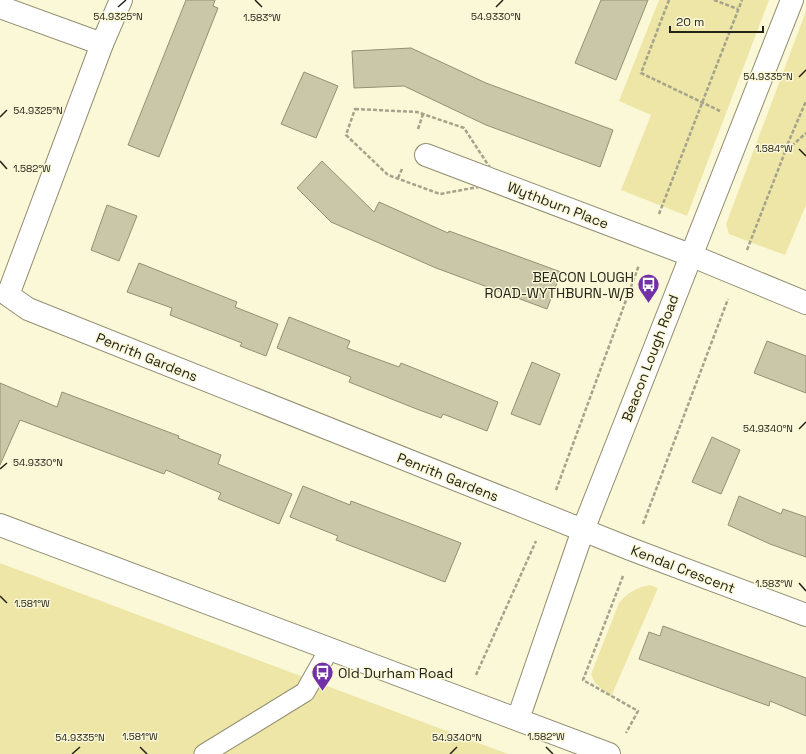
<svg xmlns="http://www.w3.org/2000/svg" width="806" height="754" font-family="'Space Grotesk',sans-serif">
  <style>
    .green { fill: #eee6a6 }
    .building { fill: #cac7a8; stroke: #939073 }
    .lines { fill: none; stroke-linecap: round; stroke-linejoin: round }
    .service-casing { stroke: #928e72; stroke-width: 21 }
    .minor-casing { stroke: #928e72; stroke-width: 24 }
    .tertiary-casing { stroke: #928e72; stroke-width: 24 }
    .secondary-casing { stroke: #928e72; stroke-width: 24 }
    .path { stroke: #a5a38b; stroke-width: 2.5; stroke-dasharray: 4 2; stroke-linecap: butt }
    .service { stroke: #fff; stroke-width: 19 }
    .minor { stroke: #fff; stroke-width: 22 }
    .tertiary { stroke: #fff; stroke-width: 22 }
    .secondary { stroke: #fff; stroke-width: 22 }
    .ticks { fill: none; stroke: #242318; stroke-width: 1.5 }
    .labels { text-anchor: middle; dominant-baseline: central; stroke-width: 3; stroke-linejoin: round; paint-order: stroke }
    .street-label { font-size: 14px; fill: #242318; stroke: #fbf8d8 }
    .poi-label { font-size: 14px; fill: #242318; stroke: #fbf8d8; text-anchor: end }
    .ticks-label { font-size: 10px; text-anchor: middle; fill: #242318; stroke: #fbf8d8; stroke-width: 3; stroke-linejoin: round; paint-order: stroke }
  </style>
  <rect width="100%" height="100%" fill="#fbf8d8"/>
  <!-- green -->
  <g class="green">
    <polygon points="659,0 769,0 687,216 621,190 651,115 619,101"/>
    <polygon points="806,11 806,205 785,255 729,234 726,224"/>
    <polygon points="0,563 508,754 0,754"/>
    <path d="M 650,585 L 658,588 L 611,697 L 595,683 L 591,674 L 619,603 C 628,592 636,588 650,585 Z"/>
  </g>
  <!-- building -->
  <g class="building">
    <polygon points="186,0 215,0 213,6 218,8 159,157 128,145"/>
    <polygon points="601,0 648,0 616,80 575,63"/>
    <polygon points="411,48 486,83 613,130 600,167 486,125 404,86 354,88 352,51"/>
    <polygon points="304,72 338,86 316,138 281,124"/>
    <polygon points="322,161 374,212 379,202 448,233 449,231 561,272 547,309 436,268 331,222 297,188"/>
    <polygon points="107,205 137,216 119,261 91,250"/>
    <polygon points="139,263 237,302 235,307 278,324 266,356 240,346 242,343 170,315 172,308 127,292"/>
    <polygon points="289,317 350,341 347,348 399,367 401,363 498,402 487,431 443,414 441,418 414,408 349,382 351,377 277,348"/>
    <polygon points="767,341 806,356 806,393 754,373"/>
    <polygon points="532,362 560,374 540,425 511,414"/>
    <polygon points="0,383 57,407 62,392 179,436 178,438 221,455 218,464 292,494 279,524 218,499 221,493 166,470 164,474 20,420 0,465"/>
    <polygon points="712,437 740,450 721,494 692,482"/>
    <polygon points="303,486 350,505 351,501 461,543 445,582 336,540 338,536 290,517"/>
    <polygon points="739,496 781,514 783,509 806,517 806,557 770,544 728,525"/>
    <polygon points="663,626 806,678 806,716 770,701 769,706 639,659 649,632 660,636"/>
  </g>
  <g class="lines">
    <defs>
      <polyline id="service" points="204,754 305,692 330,648"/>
      <g id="minor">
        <polyline points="121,0 102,44 8,295 28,309 633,550 806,615"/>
        <polyline points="0,7 102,44"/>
        <polyline points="426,155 690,255 806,303"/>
      </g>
      <polyline id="tertiary" points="518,719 583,530 792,0"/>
      <polyline id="secondary" points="0,525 609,754"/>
    </defs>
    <!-- service casing -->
    <use href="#service" class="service-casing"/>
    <!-- minor casing -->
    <use href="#minor" class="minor-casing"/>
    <!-- tertiary casing -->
    <use href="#tertiary" class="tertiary-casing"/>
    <!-- secondary casing -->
    <use href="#secondary" class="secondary-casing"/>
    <!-- path -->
    <g class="path">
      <polyline points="669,0 641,73 720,111"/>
      <polyline points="714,0 738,9"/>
      <polygon points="355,109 417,112 464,128 500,183 440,194 388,175 346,135"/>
      <polyline points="418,129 423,114"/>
      <polyline points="785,150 806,101"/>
      <polyline points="398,178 402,169"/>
      <polyline points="659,214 742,0"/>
      <polyline points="747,250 785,152 806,133"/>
      <polyline points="556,490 639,265"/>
      <polyline points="643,524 728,299"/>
      <polyline points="623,576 583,680 638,711 626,733"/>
      <polyline points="476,675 536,541"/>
    </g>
    <!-- service -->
    <use href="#service" class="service"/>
    <!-- minor -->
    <use href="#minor" class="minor"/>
    <!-- tertiary -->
    <use href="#tertiary" class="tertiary"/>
    <!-- secondary -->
    <use href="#secondary" class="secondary"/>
  </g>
  <!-- ticks -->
  <path class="ticks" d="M 255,0 L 262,7M 118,7 L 126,0M 496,7 L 503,0M 799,77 L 806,70M 0,117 L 7,110M 799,149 L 806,156M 0,161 L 7,169M 799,429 L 806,422M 0,469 L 7,463M 799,583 L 806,591M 0,596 L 7,603M 140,747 L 147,754M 546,747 L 553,754M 72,754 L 80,747M 450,754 L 457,747"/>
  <!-- icons -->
  <defs>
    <symbol id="bus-pin" viewBox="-11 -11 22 30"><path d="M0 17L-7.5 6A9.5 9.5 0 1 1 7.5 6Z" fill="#7231a6" stroke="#fbf8d8"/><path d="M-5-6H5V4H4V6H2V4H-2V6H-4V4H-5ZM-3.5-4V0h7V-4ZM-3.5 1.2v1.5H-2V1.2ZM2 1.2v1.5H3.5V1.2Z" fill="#fff"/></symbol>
  </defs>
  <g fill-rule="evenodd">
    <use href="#bus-pin" x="636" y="272" width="25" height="34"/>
    <use href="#bus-pin" x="310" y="660" width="25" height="34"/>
  </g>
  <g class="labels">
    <!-- street labels -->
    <g class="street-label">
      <text transform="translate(558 205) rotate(21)">Wythburn Place</text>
      <text transform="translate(147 357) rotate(22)">Penrith Gardens</text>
      <text transform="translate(650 358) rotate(-69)">Beacon Lough Road</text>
      <text transform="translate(448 477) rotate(22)">Penrith Gardens</text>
      <text transform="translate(683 569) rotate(21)">Kendal Crescent</text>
    </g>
    <!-- poi labels -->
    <g class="poi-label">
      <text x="634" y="277">BEACON LOUGH<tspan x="634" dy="16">ROAD-WYTHBURN-W/B</tspan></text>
      <text x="338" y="673" text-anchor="start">Old Durham Road</text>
    </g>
  </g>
  <g class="ticks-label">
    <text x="118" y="20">54.9325°N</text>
    <text x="496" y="20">54.9330°N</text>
    <text x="262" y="21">1.583°W</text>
    <text x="768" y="80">54.9335°N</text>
    <text x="38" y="114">54.9325°N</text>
    <text x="774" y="152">1.584°W</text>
    <text x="32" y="172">1.582°W</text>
    <text x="768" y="432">54.9340°N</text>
    <text x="38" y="466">54.9330°N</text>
    <text x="774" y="587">1.583°W</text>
    <text x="32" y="607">1.581°W</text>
    <text x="140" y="740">1.581°W</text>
    <text x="546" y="740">1.582°W</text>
    <text x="80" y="741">54.9335°N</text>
    <text x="457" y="741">54.9340°N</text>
  </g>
  <!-- scale -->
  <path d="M670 26v6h93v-6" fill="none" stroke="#242318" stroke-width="2"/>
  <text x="676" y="26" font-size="12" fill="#242318" stroke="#fbf8d8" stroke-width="3" paint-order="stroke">20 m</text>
</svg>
